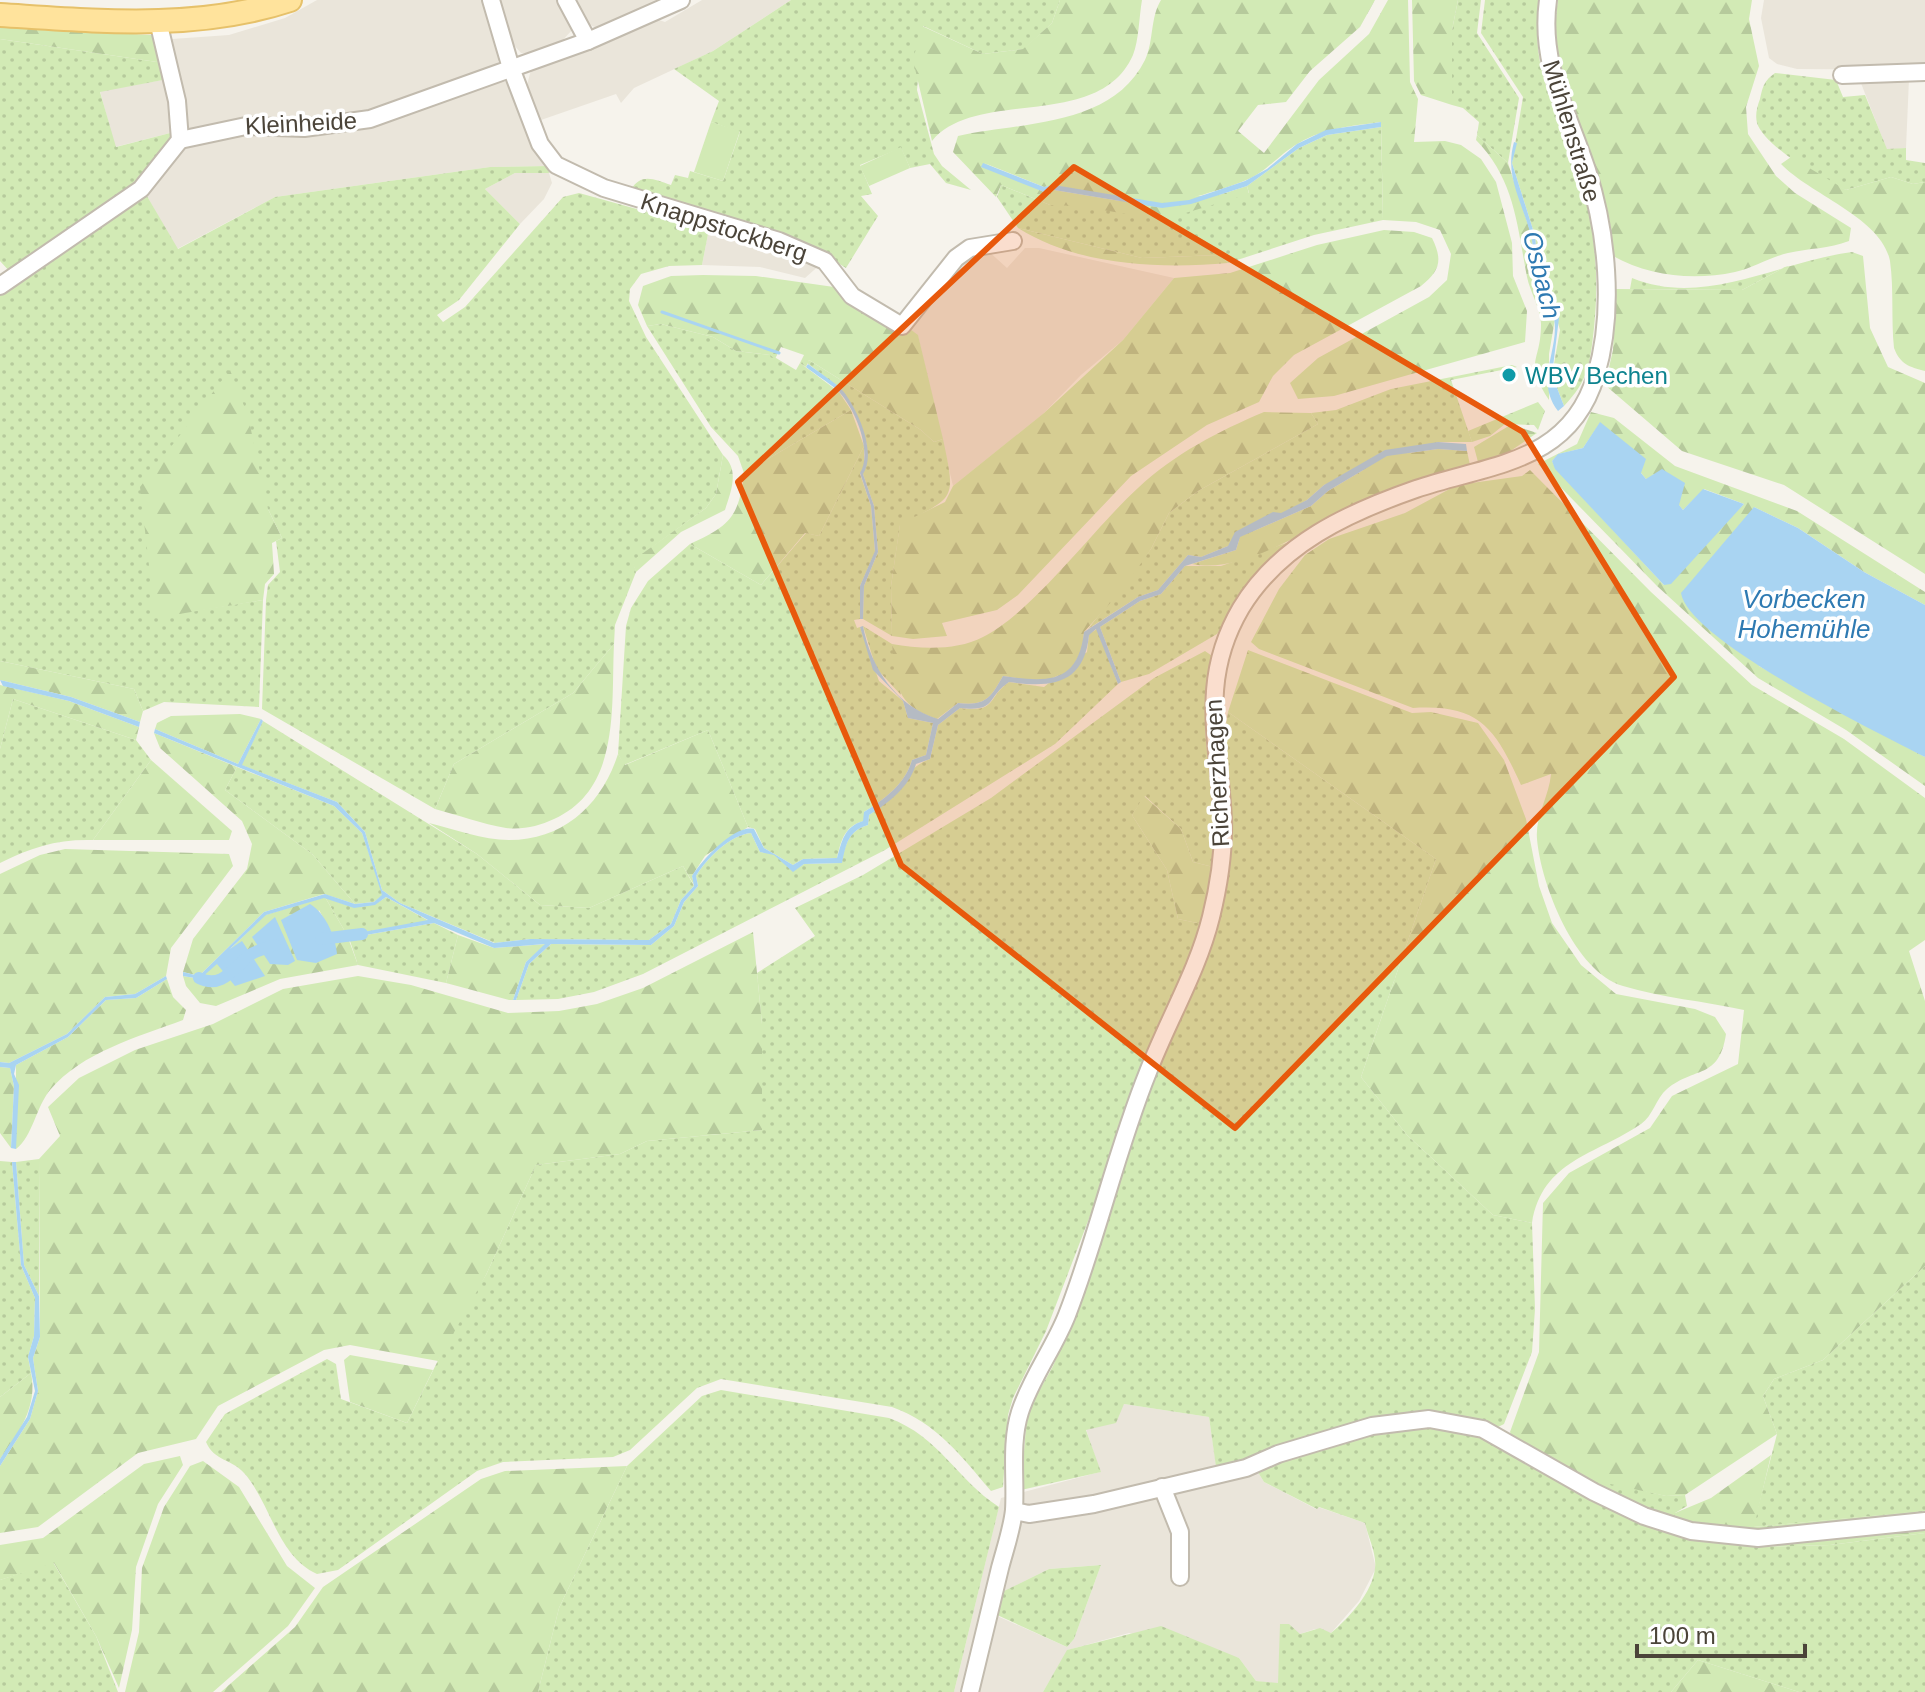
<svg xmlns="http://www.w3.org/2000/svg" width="1925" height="1692" font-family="Arial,sans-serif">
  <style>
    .residential { fill: #eae5da; fill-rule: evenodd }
    .grass { fill: url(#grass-dots) }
    .forest { fill: url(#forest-firs); fill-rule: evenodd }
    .garden { fill: #d2eab5 }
    .water { fill: #a9d4f2 }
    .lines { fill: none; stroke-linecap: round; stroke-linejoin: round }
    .stream { stroke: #a9d4f2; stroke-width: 3 }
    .canal { stroke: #a9d4f2; stroke-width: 12 }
    .minor-casing { stroke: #c2bbae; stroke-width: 20 }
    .major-casing { stroke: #e6c16a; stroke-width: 26 }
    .minor { stroke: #fff; stroke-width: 16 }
    .major { stroke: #ffe39c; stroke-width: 22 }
    .marked { fill: #e8590c; fill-opacity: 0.2; stroke: #e8590c; stroke-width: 6; stroke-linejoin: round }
    .culture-dot { fill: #0f9aa8; stroke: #fff; stroke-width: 3 }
    .labels { text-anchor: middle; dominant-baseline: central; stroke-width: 7; stroke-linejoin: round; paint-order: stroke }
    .street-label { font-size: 24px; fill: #4b4439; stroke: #fff }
    .culture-label { font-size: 24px; fill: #0d838f; stroke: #fff; text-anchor: start }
    .water-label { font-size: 26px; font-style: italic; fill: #2e7ab2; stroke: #fff }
  </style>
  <defs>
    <pattern id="grass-dots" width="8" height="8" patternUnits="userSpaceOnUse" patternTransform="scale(2)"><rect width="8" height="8" fill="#d2eab5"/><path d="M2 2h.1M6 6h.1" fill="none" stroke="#b6ca9c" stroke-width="1.8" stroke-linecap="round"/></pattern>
    <pattern id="forest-firs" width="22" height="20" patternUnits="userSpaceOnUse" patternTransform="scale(2)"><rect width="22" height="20" fill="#d2eab5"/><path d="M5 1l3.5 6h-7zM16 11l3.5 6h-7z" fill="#b6ca9c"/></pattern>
  </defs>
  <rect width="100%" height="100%" fill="#f6f3ec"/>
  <!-- residential -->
  <g class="residential">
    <polygon points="317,0 482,0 500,58 496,66 356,116 186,129 167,42 172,39 229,35 285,18"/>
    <polygon points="500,0 561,0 573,29 561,42 531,53 521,53 513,44"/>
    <polygon points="574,0 666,0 599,29 588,24"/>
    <polygon points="702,0 791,0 713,51 634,88 621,103 616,94 541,120 527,85 531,70 659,20 665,22"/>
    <polygon points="1764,0 1925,0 1925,70 1797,69 1777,64 1769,58 1761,18"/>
    <polygon points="1859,78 1909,79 1906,148 1887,150"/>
    <polygon points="168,79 174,132 115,147 100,91"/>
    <polygon points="498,81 508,82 514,89 540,157 548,166 490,167 275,197 177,249 144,191 169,159 193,144 232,134 304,134"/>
    <polygon points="515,173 549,173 552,183 544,199 520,224 485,189"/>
    <polygon points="709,229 762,242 822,263 805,278 760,267 702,265"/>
    <polygon points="985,248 1007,268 1025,248 1039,248 1174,278 1123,340 1081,375 1043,414 953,486 918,336 910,329 958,261"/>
    <path d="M 1124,1404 L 1209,1417 L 1218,1479 L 1256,1469 L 1264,1482 L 1316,1509 L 1318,1507 L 1365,1523 L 1376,1568 L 1359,1601 L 1331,1633 L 1315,1629 L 1300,1634 L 1291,1628 L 1278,1684 L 1256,1681 L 1239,1658 L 1129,1633 L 1068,1650 L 1043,1692 L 954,1692 L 1001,1498 L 1100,1472 L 1086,1429 ZM 1101,1565 L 1074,1639 L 1067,1647 L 995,1615 L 1017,1585 L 1049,1569 Z"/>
  </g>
  <!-- grass -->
  <g class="grass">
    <path d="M 791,0 L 1060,0 L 1052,23 L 1024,49 L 983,54 L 923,26 L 917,90 L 934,154 L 942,166 L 971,190 L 946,183 L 930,164 L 910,168 L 901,148 L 860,165 L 872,194 L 861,196 L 878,216 L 846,268 L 803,242 L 631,190 C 641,172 655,180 671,185 L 675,175 L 688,178 L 690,171 L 723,181 L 740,132 L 711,122 L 719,101 L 674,69 L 713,51 Z"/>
    <polygon points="1458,0 1481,0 1477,33 1519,98 1508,163 1477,135 1479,122 1463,108 1452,105 1452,30"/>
    <path d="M 1485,0 L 1541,0 C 1527,70 1557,104 1577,165 C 1594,220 1600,271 1594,328 C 1590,363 1589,380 1564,406 L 1552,375 L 1560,330 L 1549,292 L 1539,278 L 1535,236 L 1512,163 L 1523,97 L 1481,33 Z"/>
    <polygon points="0,39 164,63 168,79 100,92 116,147 174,132 133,188 11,273 0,261"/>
    <path d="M 1775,73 L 1836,80 L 1843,97 L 1865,95 L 1887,149 L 1906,148 L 1906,160 L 1925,163 L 1925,182 L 1913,184 L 1891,177 L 1846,190 C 1824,181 1764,146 1757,123 C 1755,115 1757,107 1760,99 C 1763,86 1764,81 1775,73 Z"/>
    <polygon points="1381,127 1383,220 1314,235 1228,263 1219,255 1142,258 1018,228 997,197 1001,185 1050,205 1249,193 1247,186 1299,148 1327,135"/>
    <polygon points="548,166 549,173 515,173 485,189 520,224 459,300 437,315 443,322 465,307 563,197 579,193 709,229 702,265 669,266 641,274 630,289 629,301 646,337 723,455 716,494 706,508 633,561 636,572 615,625 614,644 573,693 454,764 435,809 262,709 266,600 268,585 280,572 276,541 282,538 268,509 155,617 263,600 259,707 164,702 143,711 134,689 0,661 0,293 144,191 178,249 275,197 490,167"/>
    <path d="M 1852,252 L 1863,256 L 1785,267 L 1742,290 L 1630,289 L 1632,278 C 1705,308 1780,261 1852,252 Z"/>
    <polygon points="661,324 713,337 736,351 771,355 796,370 800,363 839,392 851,410 744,473 738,456 711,427 647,326"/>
    <path d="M 809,360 L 921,430 L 934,442 L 943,439 C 956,501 956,496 900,525 L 891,586 L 892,636 L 863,619 L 864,586 L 878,552 L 874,506 L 863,474 L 867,445 L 854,409 L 841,389 L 807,363 Z"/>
    <polygon points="1512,365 1517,367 1451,380 1472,442 1438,442 1324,485 1307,500 1228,546 1201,557 1188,555 1158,590 1138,597 1088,629 1151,549 1169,513 1198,491 1318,424 1311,413 1336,410 1391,389"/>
    <path d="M 864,446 L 864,466 L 860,474 L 871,506 L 875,552 L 860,586 L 860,619 L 854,620 L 857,628 L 860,627 L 879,681 L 903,701 L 908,718 L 933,723 L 926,755 L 912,760 C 905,784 886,798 864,812 L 864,821 C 844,826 841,841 837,858 L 803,859 L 793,865 L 764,848 L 755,829 L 748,827 L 708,730 L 624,765 L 618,754 L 626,626 L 631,608 L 648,581 L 690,544 L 761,585 L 806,533 L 819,536 Z"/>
    <polygon points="1289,542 1255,577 1217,634 1149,674 1121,682 1100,627 1140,601 1161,594 1185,566 1221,566"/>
    <polygon points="863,626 892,644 901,695 876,668"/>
    <path d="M 1097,629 L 1118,684 L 1055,744 L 885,850 L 643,974 L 594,992 L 558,999 L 516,1000 L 529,964 L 551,944 L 651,945 L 674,926 L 684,902 L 698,886 L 696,876 C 707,858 730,835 751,833 L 760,852 L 774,854 L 793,871 L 804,864 L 841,863 C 846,844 848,831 868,825 L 869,815 C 894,799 905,767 930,759 L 938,725 L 960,708 C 998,713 986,698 1009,682 L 1044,687 L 1087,652 L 1089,634 Z"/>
    <path d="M 1205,651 L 1215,658 C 1210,680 1205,702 1205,725 C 1207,773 1219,819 1213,867 L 1193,862 L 1181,829 L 1145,796 L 1132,815 L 1167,870 L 1178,919 L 1202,924 L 1131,1095 L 1098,1195 L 1046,1331 L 1013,1398 L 1008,1415 L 1003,1487 L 991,1491 C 961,1456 937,1423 892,1407 L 721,1379 L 697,1388 L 630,1450 L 613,1457 L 503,1462 L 477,1471 L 338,1570 L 317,1574 C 277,1556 271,1503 244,1473 C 232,1459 214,1461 206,1442 L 225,1414 L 327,1359 L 336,1364 L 341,1399 L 407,1423 L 461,1314 L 486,1275 L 536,1165 L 620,1154 L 647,1141 L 762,1130 L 762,1024 L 757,973 L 815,936 L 795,908 L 863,875 L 991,798 L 1154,678 Z"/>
    <path d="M 13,699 L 136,740 L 151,760 L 93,840 C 57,839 32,847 0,863 L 0,749 Z"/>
    <polygon points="1228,712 1436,859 1361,1077 1407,1135 1493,1215 1532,1223 1535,1309 1532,1352 1504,1424 1498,1427 1454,1417 1371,1420 1216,1467 1209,1417 1124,1404 1116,1423 1086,1430 1101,1472 1021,1490 1027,1413 1053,1366 1083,1294 1153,1079 1215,932 1223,742"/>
    <polygon points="263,721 477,854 540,905 589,908 683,866 694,886 681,900 671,924 649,940 530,939 495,943 400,903 382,890 365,832 337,802 241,765"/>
    <polygon points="237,767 334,806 362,833 383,895 374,902 355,904 312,854 225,790"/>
    <path d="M 325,897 C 347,906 365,913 386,897 L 429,921 L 347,935 Z"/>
    <polygon points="434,923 458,935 446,983 358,965 349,938"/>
    <polygon points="39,1159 39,1296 24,1265 16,1162"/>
    <polygon points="0,1161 12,1162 21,1265 35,1298 34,1336 28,1357 31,1373 0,1397"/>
    <polygon points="1925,1266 1925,1511 1753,1527 1777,1434 1763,1396 1774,1379 1823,1360"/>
    <path d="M 721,1390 L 889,1418 C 940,1437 956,1479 999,1507 L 954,1692 L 538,1692 L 559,1608 L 627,1466 L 702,1396 Z"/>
    <path d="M 1423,1423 L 1472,1431 L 1652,1523 L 1757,1543 L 1757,1547 L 1830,1545 L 1925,1533 L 1925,1692 L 1799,1692 L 1698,1660 L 1671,1692 L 1043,1692 L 1067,1650 L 1161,1626 L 1239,1658 L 1256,1681 L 1278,1683 L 1280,1624 L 1289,1624 L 1300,1634 L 1320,1628 L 1331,1633 C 1348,1619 1373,1592 1375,1568 C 1377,1554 1368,1537 1365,1523 L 1319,1507 L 1317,1509 L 1264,1482 L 1256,1469 L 1360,1435 Z"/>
    <polygon points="1584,1476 1666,1496 1685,1495 1687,1506 1675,1513 1678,1523 1578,1477"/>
    <polygon points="53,1562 96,1636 118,1692 0,1692 0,1580"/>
    <polygon points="1101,1565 1074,1639 1067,1647 995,1614 1000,1593 1049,1569"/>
  </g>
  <!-- forest -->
  <g class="forest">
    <path d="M 1060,0 L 1142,0 C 1139,17 1139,40 1133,55 C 1099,132 976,87 932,141 L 913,60 L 922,26 L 983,54 L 1023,49 L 1052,23 Z"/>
    <path d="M 1161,0 L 1375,0 L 1360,27 L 1310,71 L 1286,102 L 1258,105 L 1238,131 L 1264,153 L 1319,80 L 1369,34 L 1388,0 L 1408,0 L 1410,82 L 1418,99 L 1414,142 L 1445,141 L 1461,145 L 1481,159 L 1496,182 L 1512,243 L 1513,276 L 1527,311 L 1525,342 L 1334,396 L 1298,399 L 1290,383 L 1318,358 L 1429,297 L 1447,280 L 1451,254 L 1440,230 L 1416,222 L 1383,220 L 1381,122 C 1352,126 1324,128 1299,143 C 1279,154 1266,173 1244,181 C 1226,188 1180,203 1162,203 C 1132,202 1084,192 1054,185 L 1044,187 L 984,163 L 1044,192 L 1054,190 L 1162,208 L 1191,204 L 1247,186 L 1249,194 L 1162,220 L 1079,206 L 1050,205 L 1001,185 L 996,197 L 953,152 L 958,136 C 1021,122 1112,127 1145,60 C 1154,41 1150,18 1161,0 Z"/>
    <polygon points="1412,0 1458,0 1452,30 1452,105 1421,95 1414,81"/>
    <path d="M 1558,0 L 1752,0 L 1749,19 L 1759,66 L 1746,107 L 1748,134 L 1776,176 L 1795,193 L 1851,228 L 1849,241 C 1829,249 1809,248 1788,253 C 1770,257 1753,268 1735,272 C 1693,281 1649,276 1613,256 C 1613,166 1543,89 1558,0 Z"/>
    <polygon points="0,27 151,35 160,44 164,63 0,39"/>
    <path d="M 1477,135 L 1508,163 L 1532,237 L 1535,279 L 1546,293 L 1555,319 L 1549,354 L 1549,400 C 1523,360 1541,364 1541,324 C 1541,309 1530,292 1527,277 C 1517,225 1515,180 1476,140 Z"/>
    <path d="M 1791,157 L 1846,190 L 1891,177 L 1913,184 L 1925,182 L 1925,371 C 1909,367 1900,364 1894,348 C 1891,320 1894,289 1890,261 C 1882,218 1811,195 1781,164 Z"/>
    <path d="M 1018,228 L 1142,258 L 1219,255 L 1228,263 C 1160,269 1078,266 1018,228 Z"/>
    <path d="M 1384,230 L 1414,232 L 1432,238 C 1443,260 1440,271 1421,286 L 1294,355 L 1273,376 L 1259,402 L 1207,425 L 1131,476 L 1018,595 L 997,610 L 942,623 L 947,636 L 913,639 L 892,636 L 891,586 L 900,524 L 945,502 L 953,486 L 1044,413 L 1123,340 L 1174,278 L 1230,273 L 1317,245 Z"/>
    <polygon points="1848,256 1863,256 1870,328 1888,367 1925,383 1925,574 1784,485 1682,451 1605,385 1613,350 1616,289 1742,290 1785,267"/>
    <polygon points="703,275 756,276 834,287 865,314 906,334 910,329 918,335 943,439 934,442 921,430 809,360 806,367 800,363 804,355 781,347 775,359 770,355 736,351 713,337 661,324 647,326 638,305 643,286 671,276"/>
    <polygon points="230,370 248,416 268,509 282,538 272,543 274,574 265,584 263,600 155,618 140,487"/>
    <polygon points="1538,402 1545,411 1538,430 1534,425 1505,424 1490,436 1472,442 1468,431"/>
    <path d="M 851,410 L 864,446 L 819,536 L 805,533 L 761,585 L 690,544 C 729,526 739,518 744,473 Z"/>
    <path d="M 1264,412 L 1311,413 L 1318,424 L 1198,491 L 1169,513 L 1151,549 L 1123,589 L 1084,632 L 1082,650 L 1071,670 L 1043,682 L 1003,676 C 990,699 985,706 958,703 L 937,719 C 895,705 896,685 892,644 C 921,649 956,651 983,637 C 1033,612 1094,528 1138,488 C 1174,454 1219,431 1264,412 Z"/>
    <path d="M 1591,412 L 1614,418 L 1675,466 L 1797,511 L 1925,592 L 1925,605 L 1864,572 L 1798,528 L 1754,507 L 1759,666 L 1925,757 L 1925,786 L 1846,730 L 1758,678 L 1657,586 L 1538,464 L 1577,444 ZM 1600,423 L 1646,479 L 1655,477 L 1683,510 L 1704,489 L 1744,504 L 1664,585 L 1556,469 L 1552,461 L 1559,454 L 1583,448 Z"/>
    <polygon points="1516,426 1537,433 1509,452 1478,462 1474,447 1507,427"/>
    <path d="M 1438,449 L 1467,451 L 1470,465 C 1440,473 1409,481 1380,493 C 1326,515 1251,576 1192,564 L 1236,550 L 1240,537 L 1311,506 L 1328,491 L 1387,456 Z"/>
    <path d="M 723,455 C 740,470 731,491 725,510 L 681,532 L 636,572 L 632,561 L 706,508 L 716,494 Z"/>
    <path d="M 1530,470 L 1651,592 L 1752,685 L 1844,739 L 1925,798 L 1925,940 L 1909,951 L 1925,1001 L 1925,1266 L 1823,1360 L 1774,1379 L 1763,1396 L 1777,1434 L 1685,1495 L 1666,1496 L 1578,1477 L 1513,1439 L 1510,1432 L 1539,1352 L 1543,1203 L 1569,1173 L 1650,1128 L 1672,1096 L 1738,1064 L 1744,1010 C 1704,1001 1662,998 1623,986 C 1575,972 1541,885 1537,839 C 1535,816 1549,797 1551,774 L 1521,785 C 1495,729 1481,704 1413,708 L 1259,649 L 1251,642 L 1279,589 L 1305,555 L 1329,539 L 1405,513 L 1457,485 L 1522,476 Z"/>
    <path d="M 614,644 C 611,706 621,789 554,819 C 539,826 523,830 506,828 C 482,824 458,815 435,809 L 454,764 L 573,693 Z"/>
    <path d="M 1248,650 L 1412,713 L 1431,712 L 1478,723 L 1504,760 L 1526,819 L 1539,886 L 1552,923 L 1581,965 L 1616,994 L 1695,1009 L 1715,1017 L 1726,1034 C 1719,1080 1695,1066 1667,1089 C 1656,1098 1653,1116 1641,1124 C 1596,1155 1542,1160 1532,1223 L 1493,1215 L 1407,1135 L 1361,1077 L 1436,859 L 1228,712 Z"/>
    <polygon points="0,661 134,689 143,711 140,722 71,697 0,680"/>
    <polygon points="0,685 69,701 139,727 136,740 13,699 0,749"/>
    <polygon points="240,714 261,719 238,764 155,729 157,723 171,716"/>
    <path d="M 708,730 L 748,827 L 705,856 L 692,876 L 694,885 L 683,866 L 589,908 L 540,905 L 477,854 L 429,823 C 454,829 483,840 509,840 C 564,840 602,804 618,754 L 625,765 Z"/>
    <polygon points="154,733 237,767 225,790 312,854 355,904 324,894 264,912 199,976 183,972 193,939 247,869 252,844 242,821 160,748"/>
    <polygon points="151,760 232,831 229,840 93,840"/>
    <polygon points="1144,796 1181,829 1193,862 1213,867 1202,924 1178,919 1167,870 1132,815"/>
    <polygon points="65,849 229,854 233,866 171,948 166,976 135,994 105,997 67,1034 9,1063 0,1062 0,874 40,855"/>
    <path d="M 325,897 L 347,935 L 358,965 L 280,979 L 216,1006 L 200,1003 L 186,986 L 183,976 L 200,979 L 265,915 ZM 319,910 L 335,939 L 297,960 Z"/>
    <polygon points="753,932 762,1024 762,1130 647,1141 620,1154 536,1165 486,1275 438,1361 350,1345 324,1350 218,1406 196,1439 138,1453 38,1527 0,1533 0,1466 30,1419 38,1391 33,1358 40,1337 39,1159 60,1136 48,1107 79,1078 135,1050 213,1024 283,989 358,976 411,985 508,1013 559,1011 597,1004 643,988"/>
    <polygon points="458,935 494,948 546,944 526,962 513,1000 509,1000 446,983"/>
    <path d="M 167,979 L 173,997 L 186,1010 L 183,1020 C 138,1037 82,1052 50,1090 C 36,1107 33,1136 16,1149 L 16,1065 L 68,1037 L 106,1000 L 136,998 Z"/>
    <polygon points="0,1067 10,1068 14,1086 11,1148 0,1133"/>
    <polygon points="350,1355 433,1370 407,1423 350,1402 344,1360"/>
    <path d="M 31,1373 C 38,1407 19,1432 0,1459 L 0,1397 Z"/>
    <polygon points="1771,1455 1754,1527 1922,1511 1925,1516 1729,1533 1675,1519 1675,1513 1711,1498"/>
    <polygon points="180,1456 183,1465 158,1504 136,1567 132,1630 119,1688 96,1636 54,1563 0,1580 0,1545 43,1538 144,1464"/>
    <polygon points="203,1461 239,1487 287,1566 315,1588 288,1626 213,1692 125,1692 139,1632 142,1568 164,1507 190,1466"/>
    <polygon points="627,1466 559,1608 538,1692 221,1692 295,1627 323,1587 481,1479 505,1471"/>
    <polygon points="1925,1526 1925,1533 1830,1545 1757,1547 1757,1543"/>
    <polygon points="1698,1660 1799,1692 1671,1692"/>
  </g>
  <!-- garden -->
  <g class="garden">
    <polygon points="711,122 740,131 723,181 694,172"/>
    <polygon points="901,147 910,168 869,186 860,166"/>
  </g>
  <!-- water -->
  <g class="water">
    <polygon points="1381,122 1381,127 1327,135 1299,148 1247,186 1191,204 1162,208 1054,190 1044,192 981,167 983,163 1044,187 1054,185 1162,203 1189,200 1245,181 1267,169 1297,144 1326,130"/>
    <path d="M 1514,142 L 1517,143 L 1512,163 L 1535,236 L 1539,277 L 1559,318 L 1552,375 L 1564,406 L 1558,411 C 1534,380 1560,349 1554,318 C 1551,302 1541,293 1536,279 C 1531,267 1535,250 1531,236 C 1523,203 1504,177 1514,142 Z"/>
    <path d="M 808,364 C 819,373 834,381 843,391 C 858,410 877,452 863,474 L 874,506 L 878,552 L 864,586 L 863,619 L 860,619 L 860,586 L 875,551 L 871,506 L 860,473 C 873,452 855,407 837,390 C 828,382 816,375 806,367 Z"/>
    <polygon points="1600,422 1646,459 1641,473 1646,479 1662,469 1685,483 1679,505 1683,510 1703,489 1744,504 1671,584 1664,585 1555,469 1552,461 1558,454 1583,448"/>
    <path d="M 1438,442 L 1466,444 L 1467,451 L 1438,449 L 1387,456 L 1328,491 L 1311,506 L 1240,537 L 1236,550 L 1185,566 L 1161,594 L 1140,601 L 1100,627 L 1121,682 L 1118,684 L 1096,629 L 1089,635 C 1084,685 1051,688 1009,682 C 985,698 998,712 960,708 L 938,725 L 930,759 L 916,764 C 909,787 890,802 869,815 L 868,825 C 848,831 846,844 842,863 L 804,864 L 793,872 L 774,855 L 760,852 L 751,833 C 730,835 707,858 696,876 L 698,886 L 684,902 L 674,926 L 651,945 L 551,944 L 529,964 L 516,1000 L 513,1000 L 526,962 L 545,944 L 494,948 L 434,923 L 349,938 L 347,935 L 428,920 L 386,897 L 375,905 L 354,908 L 324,898 L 266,915 L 230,949 L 242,941 L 265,976 L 235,986 L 217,964 L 200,979 L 183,976 L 183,972 L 199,976 L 264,912 L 325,894 L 355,904 L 374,902 L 382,895 L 362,833 L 334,806 L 154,733 L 155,729 L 238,764 L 261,719 L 263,721 L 242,765 L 337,802 L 365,832 L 382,890 L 400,903 L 494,943 L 530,939 L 649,940 L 671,924 L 681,900 L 694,886 L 692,876 C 702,860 735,824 754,829 L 764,848 L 793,865 L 803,859 L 837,858 C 842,841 844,827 863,821 L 864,812 C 886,798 905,784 912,760 L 926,755 L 933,723 L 908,718 L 903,701 L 873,670 L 860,627 L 863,626 C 871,668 896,706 938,719 L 958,703 C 985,706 990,699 1003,676 C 1046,682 1078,685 1084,632 L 1138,597 L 1158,590 L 1188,555 L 1201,557 L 1228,546 L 1235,532 L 1273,512 L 1281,513 L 1307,500 L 1324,485 L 1385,450 Z"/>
    <path d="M 1754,507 L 1798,528 L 1864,572 L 1925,605 L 1925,757 C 1880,734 1688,640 1681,593 Z"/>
    <polygon points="0,680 71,697 140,722 139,727 69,701 3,686"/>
    <path d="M 310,904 C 326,914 335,936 337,954 L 316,963 L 297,960 L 281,920 Z"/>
    <polygon points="275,917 295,961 288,965 270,964 252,937"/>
    <polygon points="166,976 167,979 136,998 106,1000 68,1037 16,1065 14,1074 19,1085 16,1149 11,1148 14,1086 10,1068 0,1067 0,1062 9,1063 67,1034 105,997 135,994"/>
    <polygon points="12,1162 16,1162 24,1265 39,1296 40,1337 33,1358 38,1391 30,1419 0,1466 0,1459 27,1417 35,1391 28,1357 34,1336 35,1298 21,1265"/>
  </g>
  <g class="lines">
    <!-- stream -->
    <polyline class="stream" points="662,312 779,353"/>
    <!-- canal -->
    <g class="canal">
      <polyline points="321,939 362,934"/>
      <path d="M 199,978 C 222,990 234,967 250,955 C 257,950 267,948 275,945"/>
    </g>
    <defs>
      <g id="minor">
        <polyline points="491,0 511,68 540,144 556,165 604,188 779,241 825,261 852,296 902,326 956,258 970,248 1013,241"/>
        <polyline points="566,0 588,41"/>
        <polyline points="1842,75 1925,72"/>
        <polyline points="180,140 246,126 304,128 370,119 588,41 681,0"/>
        <polyline points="0,286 141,189 180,140 177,101 158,21"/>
        <polyline points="1162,1487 1180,1532 1180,1577"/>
        <polyline points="1014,1511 1029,1514 1094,1504 1246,1468 1278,1454 1372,1426 1429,1419 1483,1429 1594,1492 1644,1516 1691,1531 1758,1538 1925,1521"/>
        <path d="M 970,1692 C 980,1651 990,1609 1000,1568 C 1005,1549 1012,1529 1014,1510 C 1016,1479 1010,1443 1020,1412 C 1031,1378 1054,1348 1067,1315 C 1098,1235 1116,1151 1148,1072 C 1168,1020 1198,970 1211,917 C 1219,885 1224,852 1223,819 C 1219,742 1198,681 1241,608 C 1280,544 1347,513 1416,489 C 1489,464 1570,464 1596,375 C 1615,311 1607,232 1587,170 C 1568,112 1539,63 1548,0"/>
      </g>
      <path id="major" d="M 0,15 C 97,21 196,31 290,0"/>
    </defs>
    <!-- minor casing -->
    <use href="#minor" class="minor-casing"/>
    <!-- major casing -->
    <use href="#major" class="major-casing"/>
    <!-- minor -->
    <use href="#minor" class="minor"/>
    <!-- major -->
    <use href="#major" class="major"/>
  </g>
  <!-- marked area -->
  <path class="marked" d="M 1074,167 L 1523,432 L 1674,677 L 1235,1128 L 901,865 L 738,482 Z"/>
  <!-- markers -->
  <circle class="culture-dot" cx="1509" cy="375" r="8"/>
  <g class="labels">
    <!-- street labels -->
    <g class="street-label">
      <text transform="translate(301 123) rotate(-3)">Kleinheide</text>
      <text transform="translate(1572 131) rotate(73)">Mühlenstraße</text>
      <text transform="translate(724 227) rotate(18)">Knappstockberg</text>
      <text transform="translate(1217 773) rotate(-93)">Richerzhagen</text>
    </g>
    <!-- culture labels -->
    <g class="culture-label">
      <text x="1525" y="375">WBV Bechen</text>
    </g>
    <!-- water labels -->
    <g class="water-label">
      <text transform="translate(1542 275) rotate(76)">Osbach</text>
      <text x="1804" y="599">Vorbecken<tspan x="1804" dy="30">Hohemühle</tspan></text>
    </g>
  </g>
  <!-- scale -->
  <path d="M1637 1644v12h168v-12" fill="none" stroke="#4b4439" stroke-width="4"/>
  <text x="1649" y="1644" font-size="24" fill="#4b4439" stroke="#ffffff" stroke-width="6" paint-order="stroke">100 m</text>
</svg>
